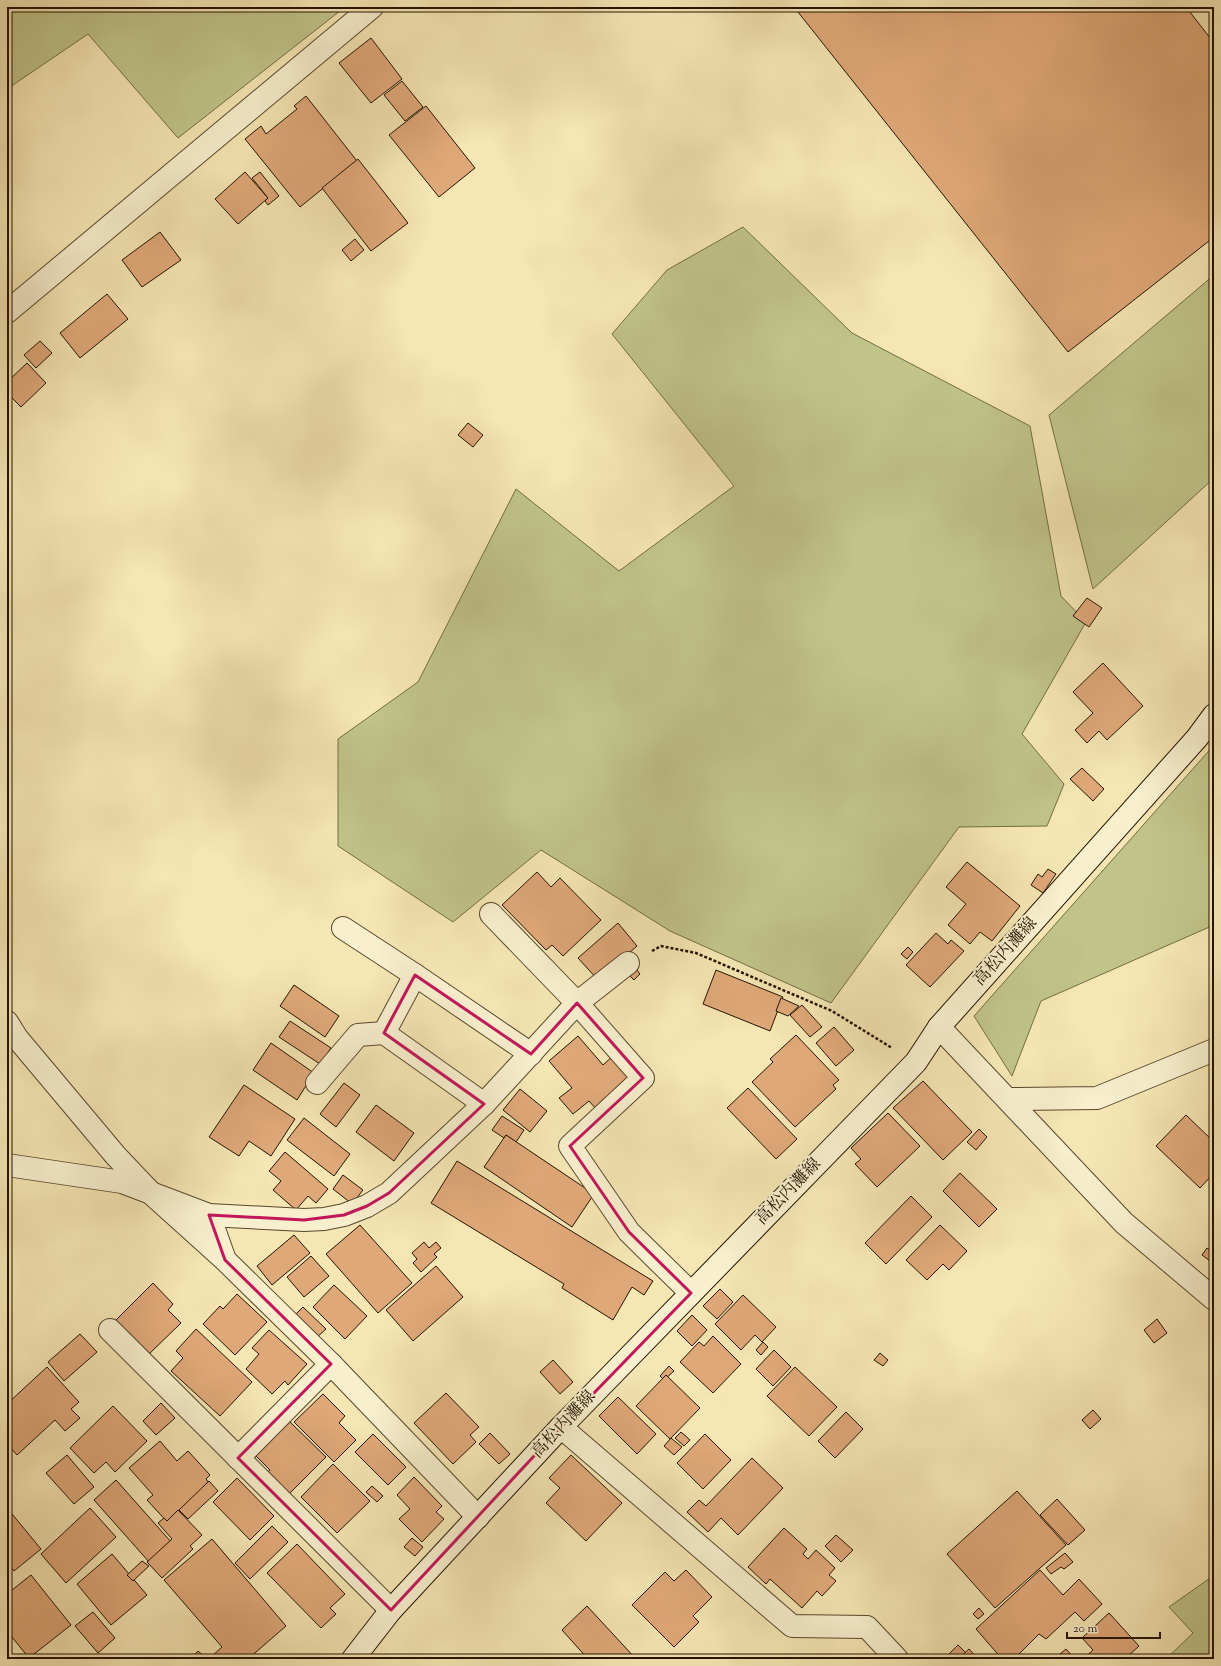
<svg xmlns="http://www.w3.org/2000/svg" width="1221" height="1666" font-family="'Sorts Mill Goudy','Noto Serif JP',serif">
  <style>
    .green { fill: #c0c489; stroke: #726c44 }
    .building { fill: #dfa879; stroke: #241300 }
    .lines { fill: none; stroke-linecap: round; stroke-linejoin: round }
    .street-casing { stroke: #58482d; stroke-width: 24 }
    .secondary-casing { stroke: #241300; stroke-width: 24 }
    .path { stroke: #241300; stroke-width: 2.5; stroke-dasharray: 3 2; stroke-linecap: butt }
    .street { stroke: #f8efce; stroke-width: 22 }
    .secondary { stroke: #f8efce; stroke-width: 22 }
    .marked { fill: none; stroke: #c2185b; stroke-width: 3; stroke-linejoin: round }
    .labels { text-anchor: middle; dominant-baseline: central; stroke-width: 4; stroke-linejoin: round; paint-order: stroke }
    .street-label { font-size: 17px; fill: #241300; stroke: #f8efce }
  </style>
  <rect width="100%" height="100%" fill="#f5e6b3"/>
  <filter id="stains"><feTurbulence type="fractalNoise" baseFrequency=".005" numOctaves="4"/><feColorMatrix values="0 0 0 0 .2 0 0 0 0 .09 0 0 0 0 .02 0 0 0 .5 -.17"/></filter>
  <radialGradient id="worn" r=".72"><stop offset=".6" stop-color="#630" stop-opacity="0"/><stop offset="1" stop-color="#630" stop-opacity=".3"/></radialGradient>
  <!-- green -->
  <g class="green">
    <polygon points="7,7 345,7 178,138 88,34 7,89"/>
    <polygon points="743,227 852,333 1030,426 1061,596 1086,622 1022,734 1064,784 1047,826 959,827 831,1003 670,931 541,850 453,922 338,846 338,739 418,682 516,489 619,571 734,486 612,334 667,270"/>
    <polygon points="1214,275 1214,478 1093,589 1049,415"/>
    <polygon points="1214,745 1214,925 1041,1001 1012,1076 974,1016"/>
    <polygon points="1214,1569 1214,1659 1166,1659 1193,1633 1169,1607 1213,1576"/>
  </g>
  <!-- building -->
  <g class="building">
    <polygon points="794,7 1186,7 1214,43 1214,237 1068,352"/>
    <polygon points="371,38 402,79 371,103 339,63"/>
    <polygon points="402,81 423,107 405,121 384,95"/>
    <polygon points="306,96 357,161 300,207 245,139 261,126 266,134 297,109 294,106"/>
    <polygon points="426,106 475,168 439,197 389,135"/>
    <polygon points="358,159 408,223 371,251 322,188"/>
    <polygon points="245,172 268,198 238,224 215,199"/>
    <polygon points="260,172 279,196 268,205 265,201 268,198 252,178"/>
    <polygon points="160,232 181,260 142,287 122,260"/>
    <polygon points="355,239 364,250 351,261 342,250"/>
    <polygon points="107,294 128,319 80,358 60,333"/>
    <polygon points="40,341 52,353 36,368 24,355"/>
    <polygon points="27,363 46,383 21,407 7,393 7,382"/>
    <polygon points="468,423 483,435 473,447 458,435"/>
    <polygon points="1087,598 1102,608 1089,627 1073,616"/>
    <polygon points="1103,663 1143,706 1107,740 1099,731 1087,743 1075,730 1093,713 1073,692"/>
    <polygon points="1082,768 1104,789 1093,801 1070,779"/>
    <polygon points="967,862 1020,906 992,941 980,932 970,944 948,925 966,904 946,887"/>
    <polygon points="1048,869 1056,874 1043,893 1031,885 1038,874 1042,877"/>
    <polygon points="537,872 551,887 560,878 601,920 563,956 552,945 546,950 502,905"/>
    <polygon points="618,923 637,946 598,980 578,958"/>
    <polygon points="936,933 948,944 951,940 964,951 930,987 906,965"/>
    <polygon points="908,947 913,952 907,959 901,954"/>
    <polygon points="637,970 640,974 634,980 630,976"/>
    <polygon points="716,970 783,997 770,1031 703,1004"/>
    <polygon points="294,985 339,1016 325,1037 280,1006"/>
    <polygon points="781,998 799,1006 788,1016 776,1011"/>
    <polygon points="802,1005 822,1027 810,1037 790,1015"/>
    <polygon points="290,1021 331,1048 320,1064 279,1037"/>
    <polygon points="834,1027 854,1050 836,1066 816,1043"/>
    <polygon points="796,1035 839,1080 833,1085 836,1089 795,1127 752,1082 773,1062 770,1059"/>
    <polygon points="578,1036 603,1065 615,1054 638,1081 596,1109 589,1101 573,1114 559,1098 572,1088 549,1061"/>
    <polygon points="271,1043 314,1073 297,1100 253,1070"/>
    <polygon points="923,1081 972,1132 943,1160 893,1108"/>
    <polygon points="344,1083 360,1095 336,1127 320,1114"/>
    <polygon points="244,1085 295,1119 271,1156 249,1141 239,1156 209,1137"/>
    <polygon points="748,1088 797,1139 776,1159 727,1108"/>
    <polygon points="520,1089 547,1111 530,1132 503,1110"/>
    <polygon points="376,1105 414,1133 394,1161 356,1132"/>
    <polygon points="888,1113 920,1146 877,1187 855,1164 861,1159 851,1148"/>
    <polygon points="1186,1115 1214,1142 1214,1173 1200,1188 1156,1146"/>
    <polygon points="502,1116 524,1130 516,1142 506,1135 504,1138 492,1130"/>
    <polygon points="304,1118 350,1154 334,1176 287,1140"/>
    <polygon points="979,1129 987,1137 976,1150 967,1142"/>
    <polygon points="506,1135 594,1194 572,1227 484,1167"/>
    <polygon points="285,1152 328,1189 316,1203 308,1196 296,1210 273,1190 281,1181 269,1171"/>
    <polygon points="457,1161 653,1281 644,1295 632,1287 613,1320 562,1288 564,1284 431,1203"/>
    <polygon points="960,1173 997,1209 979,1227 943,1191"/>
    <polygon points="343,1175 363,1190 352,1204 333,1189"/>
    <polygon points="911,1196 932,1217 886,1264 865,1243"/>
    <polygon points="360,1225 412,1283 378,1313 326,1254"/>
    <polygon points="940,1225 967,1251 949,1270 943,1264 927,1280 906,1260"/>
    <polygon points="294,1235 310,1253 272,1285 257,1266"/>
    <polygon points="424,1242 429,1248 436,1242 441,1248 434,1254 437,1257 421,1272 413,1263 417,1259 412,1253"/>
    <polygon points="1207,1248 1214,1253 1210,1261 1202,1255"/>
    <polygon points="311,1256 329,1276 304,1297 287,1277"/>
    <polygon points="436,1266 463,1297 413,1341 386,1310"/>
    <polygon points="153,1283 173,1304 168,1310 181,1323 147,1356 114,1322"/>
    <polygon points="334,1285 367,1316 345,1339 313,1307"/>
    <polygon points="720,1289 733,1302 717,1319 703,1306"/>
    <polygon points="237,1294 267,1322 235,1355 203,1324 220,1306 223,1309"/>
    <polygon points="743,1295 776,1327 762,1342 755,1335 741,1350 715,1324"/>
    <polygon points="303,1307 326,1329 316,1338 293,1317"/>
    <polygon points="692,1315 707,1330 692,1346 677,1331"/>
    <polygon points="1157,1319 1167,1333 1154,1343 1144,1330"/>
    <polygon points="196,1329 252,1382 220,1416 171,1371 183,1358 176,1351"/>
    <polygon points="269,1330 307,1364 288,1385 285,1381 272,1394 246,1369 259,1354 252,1348"/>
    <polygon points="80,1334 97,1352 64,1381 48,1362"/>
    <polygon points="713,1336 741,1364 713,1393 680,1362 699,1342 704,1346"/>
    <polygon points="763,1342 768,1347 761,1355 756,1350"/>
    <polygon points="774,1350 791,1367 773,1386 756,1369"/>
    <polygon points="880,1353 888,1360 883,1366 874,1360"/>
    <polygon points="553,1360 573,1382 560,1394 540,1372"/>
    <polygon points="669,1366 674,1371 664,1380 660,1376"/>
    <polygon points="47,1367 79,1402 71,1409 80,1418 65,1431 55,1420 17,1455 7,1444 7,1404"/>
    <polygon points="795,1367 837,1407 809,1436 767,1396"/>
    <polygon points="666,1375 700,1408 670,1439 636,1406"/>
    <polygon points="446,1393 479,1427 470,1435 476,1442 453,1464 414,1423"/>
    <polygon points="323,1394 345,1416 339,1423 356,1440 334,1462 294,1422"/>
    <polygon points="618,1397 656,1434 637,1454 599,1416"/>
    <polygon points="161,1403 175,1418 156,1435 143,1421"/>
    <polygon points="113,1406 147,1441 115,1472 106,1462 94,1473 70,1448"/>
    <polygon points="1093,1410 1101,1419 1090,1429 1082,1420"/>
    <polygon points="846,1412 863,1429 835,1458 818,1441"/>
    <polygon points="288,1420 326,1457 288,1495 266,1473 270,1470 254,1454"/>
    <polygon points="681,1432 690,1440 684,1446 675,1438"/>
    <polygon points="490,1433 510,1454 499,1464 479,1444"/>
    <polygon points="373,1434 406,1467 388,1485 355,1452"/>
    <polygon points="705,1434 731,1460 703,1489 677,1463"/>
    <polygon points="671,1438 682,1447 674,1455 664,1446"/>
    <polygon points="160,1441 177,1461 188,1451 210,1475 206,1479 210,1484 181,1509 184,1512 170,1525 147,1500 153,1495 129,1468"/>
    <polygon points="67,1455 94,1487 74,1504 46,1473"/>
    <polygon points="571,1455 622,1503 586,1541 546,1503 560,1488 549,1478"/>
    <polygon points="752,1458 783,1488 738,1535 721,1518 708,1532 687,1512 699,1500 706,1506"/>
    <polygon points="333,1464 370,1501 337,1533 301,1497"/>
    <polygon points="414,1477 442,1506 436,1512 444,1519 422,1542 399,1519 410,1509 397,1495"/>
    <polygon points="237,1478 274,1516 250,1540 213,1502"/>
    <polygon points="116,1480 172,1543 150,1563 94,1500"/>
    <polygon points="209,1481 218,1491 188,1519 179,1510"/>
    <polygon points="372,1486 383,1496 377,1502 366,1492"/>
    <polygon points="1017,1491 1066,1545 995,1608 947,1554"/>
    <polygon points="1057,1499 1085,1530 1068,1545 1040,1515"/>
    <polygon points="90,1508 116,1537 66,1583 41,1554"/>
    <polygon points="178,1510 202,1535 190,1546 193,1549 162,1578 147,1562 172,1539 158,1523 164,1518 167,1521"/>
    <polygon points="12,1514 41,1549 14,1571 7,1563 7,1518"/>
    <polygon points="272,1526 288,1542 250,1579 235,1563"/>
    <polygon points="784,1528 807,1549 803,1554 808,1559 816,1550 835,1568 829,1575 836,1581 822,1596 817,1591 802,1608 770,1579 766,1584 748,1567"/>
    <polygon points="836,1535 853,1550 841,1562 825,1546"/>
    <polygon points="412,1538 423,1547 415,1556 404,1547"/>
    <polygon points="212,1539 286,1626 248,1659 233,1659 230,1656 227,1659 215,1659 212,1656 222,1647 164,1580"/>
    <polygon points="297,1544 345,1594 330,1608 336,1614 321,1628 267,1573"/>
    <polygon points="1065,1553 1073,1562 1064,1569 1061,1567 1051,1574 1046,1568"/>
    <polygon points="112,1554 147,1595 111,1625 77,1584"/>
    <polygon points="142,1561 149,1566 133,1581 127,1575"/>
    <polygon points="686,1570 712,1597 693,1616 699,1622 674,1647 632,1605 665,1572 674,1581"/>
    <polygon points="1040,1570 1063,1595 1079,1579 1102,1604 1084,1621 1075,1612 1046,1639 1039,1634 1014,1659 1002,1659 976,1629"/>
    <polygon points="31,1575 71,1625 29,1658 7,1631 7,1594"/>
    <polygon points="587,1606 636,1659 588,1659 562,1630"/>
    <polygon points="979,1608 984,1614 978,1619 973,1614"/>
    <polygon points="93,1612 115,1638 98,1653 75,1626"/>
    <polygon points="1109,1613 1139,1646 1125,1659 1083,1659 1093,1650 1082,1638"/>
    <polygon points="958,1645 972,1659 944,1659"/>
    <polygon points="969,1649 978,1659 956,1659 958,1657 959,1658"/>
    <polygon points="1066,1649 1075,1659 1054,1659"/>
    <polygon points="198,1651 207,1659 191,1659"/>
  </g>
  <g class="lines">
    <defs>
      <g id="street">
        <polyline points="7,312 372,7"/>
        <polyline points="491,914 577,1003 643,1078 570,1146 629,1232 691,1293"/>
        <polyline points="343,928 415,975 531,1054"/>
        <polyline points="415,975 384,1033 484,1104"/>
        <polyline points="7,1022 17,1038 116,1156 153,1195 223,1258"/>
        <polyline points="939,1027 1124,1223 1214,1299"/>
        <polyline points="317,1083 358,1035 384,1033"/>
        <polyline points="1008,1099 1097,1098 1214,1050"/>
        <polyline points="7,1165 122,1182 209,1215 304,1220 324,1219 344,1215 367,1206 389,1193 484,1104 577,1003 628,963"/>
        <polyline points="209,1215 225,1260 331,1364 478,1517"/>
        <polyline points="110,1330 391,1610"/>
        <polyline points="561,1427 792,1626 867,1627 897,1659"/>
        <polyline points="238,1458 331,1364"/>
      </g>
      <polyline id="secondary" points="353,1659 391,1610 561,1427 916,1062 939,1027 1197,738 1214,715"/>
    </defs>
    <!-- street casing -->
    <use href="#street" class="street-casing"/>
    <!-- secondary casing -->
    <use href="#secondary" class="secondary-casing"/>
    <!-- path -->
    <polyline class="path" points="652,951 661,946 696,953 832,1011 892,1048"/>
    <!-- street -->
    <use href="#street" class="street"/>
    <!-- secondary -->
    <use href="#secondary" class="secondary"/>
  </g>
  <!-- marked area -->
  <path class="marked" d="M 415,975 L 531,1054 L 577,1003 L 643,1078 L 570,1146 L 629,1232 L 691,1293 L 561,1427 L 391,1610 L 238,1458 L 331,1364 L 225,1260 L 209,1215 L 304,1220 L 344,1215 L 367,1206 L 389,1193 L 484,1104 L 384,1033 Z"/>
  <g class="labels">
    <!-- street labels -->
    <g class="street-label">
      <text transform="translate(1006 952) rotate(-48)">高松内灘線</text>
      <text transform="translate(789 1192) rotate(-46)">高松内灘線</text>
      <text transform="translate(564 1425) rotate(-47)">高松内灘線</text>
    </g>
  </g>
  <!-- margin -->
  <rect width="1221" height="1666" fill="none" stroke="#f5e6b3" stroke-width="24"/>
  <rect x="8" y="8" width="1205" height="1650" fill="none" stroke="#241300" stroke-width="2"/>
  <rect x="12" y="12" width="1197" height="1642" fill="none" stroke="#241300"/>
  <!-- scale -->
  <path d="M1067 1632v6h93v-6" fill="none" stroke="#241300" stroke-width="2"/>
  <text x="1073" y="1632" font-size="12" fill="#241300" stroke="#f8efce" stroke-width="3" paint-order="stroke">20 m</text>
  <rect width="100%" height="100%" filter="url(#stains)"/>
  <rect width="100%" height="100%" fill="url(#worn)"/>
</svg>
